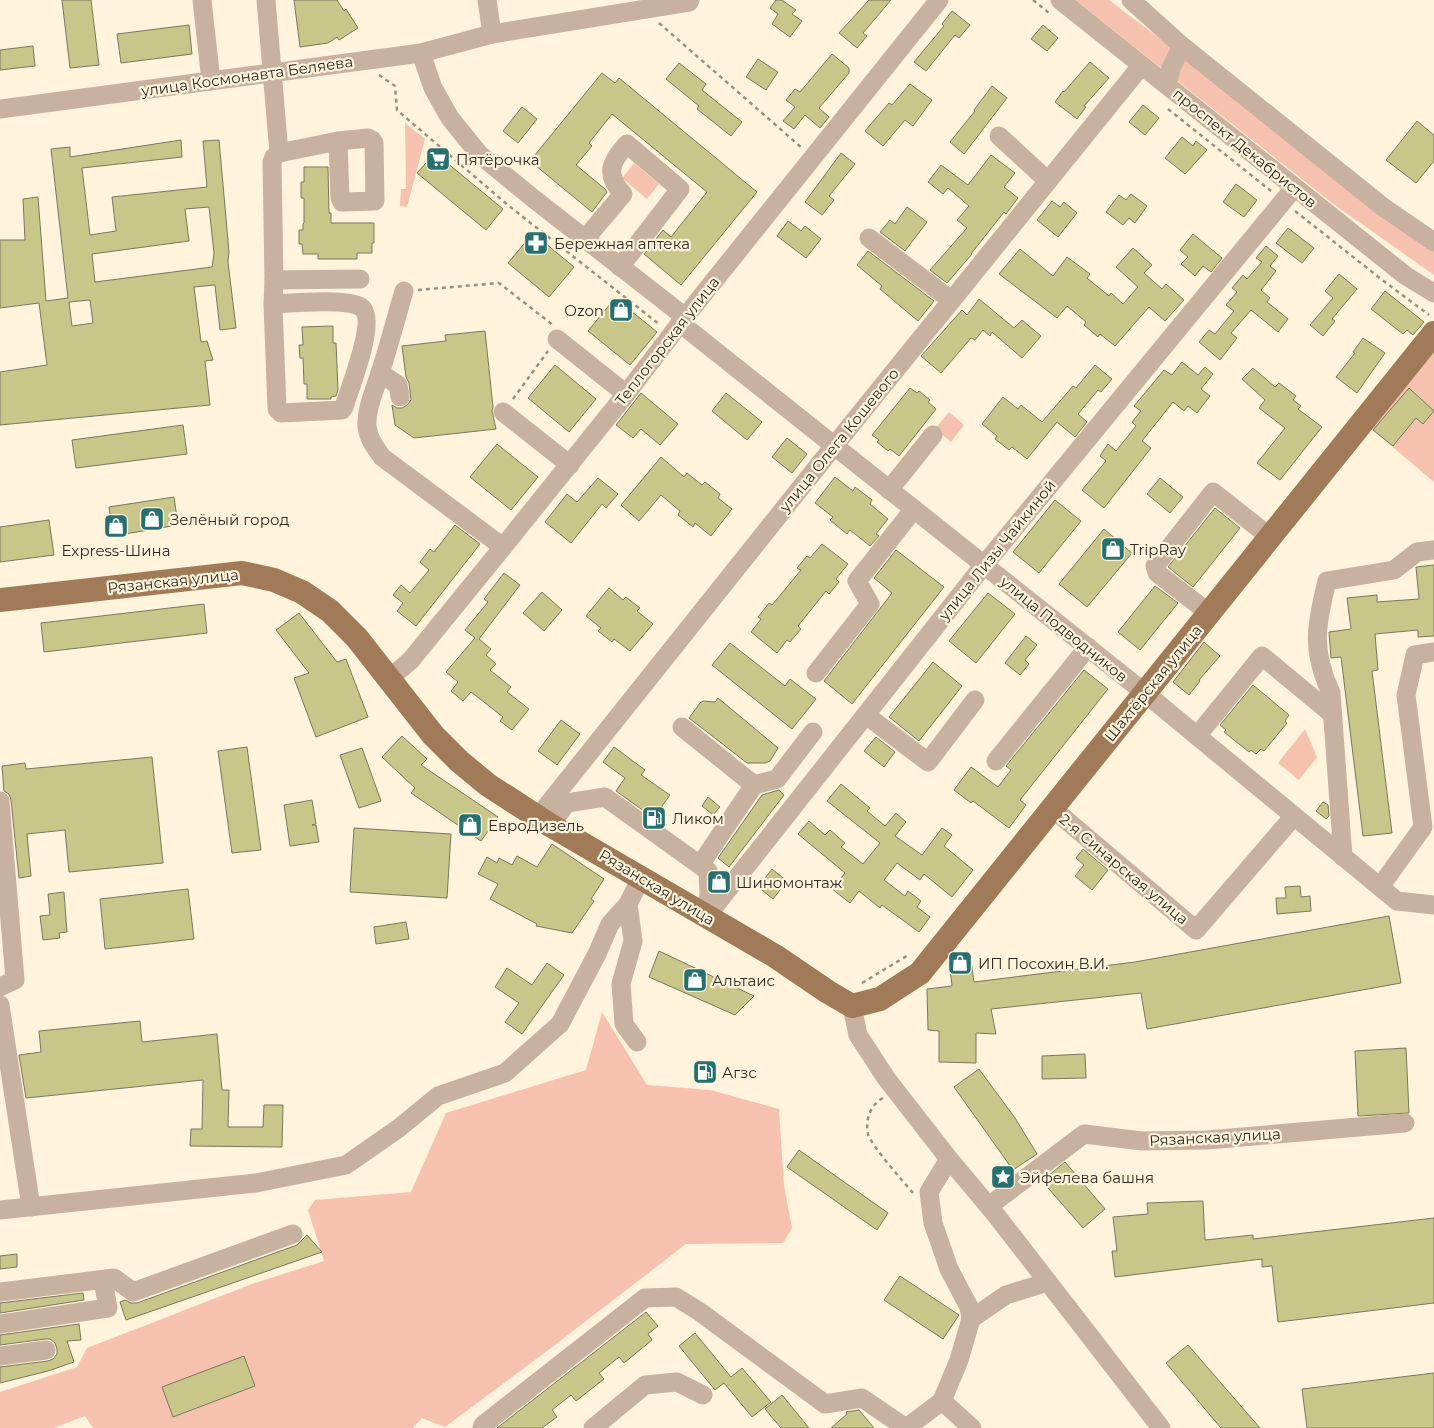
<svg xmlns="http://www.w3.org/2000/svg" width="1434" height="1428" font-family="Montserrat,sans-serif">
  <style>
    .green { fill: #f6c2af }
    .building { fill: #c8c689; stroke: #787861; fill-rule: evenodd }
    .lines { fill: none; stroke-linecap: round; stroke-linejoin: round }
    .path { stroke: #999180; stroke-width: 2.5; stroke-dasharray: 4 4; stroke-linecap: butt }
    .minor { stroke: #c8b29f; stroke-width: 19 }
    .major { stroke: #a17a58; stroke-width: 24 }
    .labels { text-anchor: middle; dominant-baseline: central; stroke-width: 4.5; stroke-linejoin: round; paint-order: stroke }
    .street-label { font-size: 15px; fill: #302c23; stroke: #fff3db }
    .poi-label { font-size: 15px; fill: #302c23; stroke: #fff3db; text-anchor: start }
  </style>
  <rect width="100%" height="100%" fill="#fff3db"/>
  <!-- green -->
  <g class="green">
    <polygon points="1075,0 1109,0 1434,247 1434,275 1332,203"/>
    <polygon points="405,123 425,139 407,207 400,206 401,189 406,189"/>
    <polygon points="634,163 659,184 647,199 622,178"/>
    <polygon points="1434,350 1434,482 1369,427"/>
    <polygon points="949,412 964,425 951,442 935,429"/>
    <polygon points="1305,729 1317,757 1299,780 1278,763"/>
    <polygon points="602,1012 647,1085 710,1090 779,1109 784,1186 792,1228 783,1243 686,1244 547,1351 445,1427 422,1418 413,1428 93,1428 85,1416 54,1428 0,1428 0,1392 77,1367 87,1348 252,1284 324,1261 308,1210 315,1200 411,1192 446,1113 586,1070"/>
  </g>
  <!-- building -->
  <g class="building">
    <polygon points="62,0 91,0 99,65 70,68"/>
    <polygon points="294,0 337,0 344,11 346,9 358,28 339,40 337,37 328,43 300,47"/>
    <polygon points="776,0 782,0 796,10 792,14 802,21 790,37 772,24 778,14 770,8"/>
    <polygon points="869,0 891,0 863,33 867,36 857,48 839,33"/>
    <polygon points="952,11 970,25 959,38 955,35 926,71 914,62 944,26 942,24"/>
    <polygon points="189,25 192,54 121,63 117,34"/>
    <polygon points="1043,25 1058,38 1047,51 1031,39"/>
    <polygon points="33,46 35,66 0,70 0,50"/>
    <polygon points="832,54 849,68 849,73 819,108 829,117 820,128 805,115 794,129 783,121 795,107 786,100 795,89 800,92"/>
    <polygon points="758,59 778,72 766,90 746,77"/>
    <polygon points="1090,62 1109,78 1084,106 1086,107 1077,119 1055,102 1063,91 1064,92"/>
    <polygon points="679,63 706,84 702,90 742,122 731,136 697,109 699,106 666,79"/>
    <polygon points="602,73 615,83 619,78 757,192 681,285 644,254 663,230 671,237 707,192 612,114 589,143 592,146 576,165 605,189 607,192 592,212 530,161"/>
    <polygon points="910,84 932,100 913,126 905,120 883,146 865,131 889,103 892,105"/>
    <polygon points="992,86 1007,98 964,154 950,142 975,111 974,110"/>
    <polygon points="1143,105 1159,118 1145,135 1129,122"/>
    <polygon points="522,107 537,119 518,143 503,131"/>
    <polygon points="1417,121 1434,135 1434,161 1416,183 1386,160"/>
    <polygon points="1182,137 1193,146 1196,141 1207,150 1185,174 1165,158"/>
    <path d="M 181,140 L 182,157 L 82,168 L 90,235 L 116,231 L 112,197 L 207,187 L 203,141 L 219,140 L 229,252 L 228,262 L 236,328 L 220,330 L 215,285 L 194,287 L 201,342 L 207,341 L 213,360 L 205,361 L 210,405 L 0,425 L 0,372 L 47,365 L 39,303 L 0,308 L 0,240 L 25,240 L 23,199 L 38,197 L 46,301 L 68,298 L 51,149 L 70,147 L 70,157 ZM 209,207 L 214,253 L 212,267 L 95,282 L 92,254 L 189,241 L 185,209 ZM 90,300 L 93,323 L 72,326 L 69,302 Z"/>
    <polygon points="435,153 503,209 486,230 417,173"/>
    <polygon points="841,153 855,164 829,196 834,200 822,215 805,202"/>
    <polygon points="991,155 1015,173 1004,187 1018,198 1006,214 1004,212 971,254 972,254 947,283 930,270 967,228 957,220 969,206 948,188 943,194 928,182 941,165 968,185"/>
    <polygon points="304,167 328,167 329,213 331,213 331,223 374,223 374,243 372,243 372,253 357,253 357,259 318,259 318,254 303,254 302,244 299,244 299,230 303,230 303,224 304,223 304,198 301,198 301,182 304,182"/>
    <polygon points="1236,184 1257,200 1244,217 1223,202"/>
    <polygon points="1131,194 1147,206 1135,223 1129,218 1123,225 1106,212 1119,195 1126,200"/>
    <polygon points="1052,201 1060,207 1064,202 1077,213 1058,237 1037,220"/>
    <polygon points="907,207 927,222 905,251 880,232 890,220 895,224"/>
    <polygon points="788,221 801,231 805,226 821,239 806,258 777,236"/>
    <polygon points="1288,228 1314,248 1302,263 1276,243"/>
    <polygon points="533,233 574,267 549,297 508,263"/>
    <polygon points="1193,234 1222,258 1211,272 1203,266 1195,276 1181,264 1188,257 1180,250"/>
    <polygon points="1266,246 1278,256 1270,266 1276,271 1261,290 1270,298 1267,302 1288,319 1278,332 1251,310 1231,333 1237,338 1220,360 1199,342 1209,330 1215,334 1234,311 1226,305 1237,292 1232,288 1243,275 1247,279 1262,262 1256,258"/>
    <polygon points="1133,248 1152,265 1144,273 1162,289 1166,284 1184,300 1165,321 1149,307 1115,346 1100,334 1098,337 1084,325 1086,322 1067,306 1057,318 999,274 1020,249 1053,276 1067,257 1090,274 1087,278 1109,296 1111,293 1123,304 1138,287 1116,267"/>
    <polygon points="868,251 934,301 918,321 880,289 882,286 857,265"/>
    <polygon points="1339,274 1357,289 1332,319 1335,321 1323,336 1310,325 1333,298 1325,291"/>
    <polygon points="1385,291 1424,322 1413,335 1407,330 1403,334 1371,309"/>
    <polygon points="615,298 657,332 630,365 588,331"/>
    <polygon points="979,299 1014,328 1022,320 1041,336 1022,358 992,332 990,336 983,330 975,340 971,338 941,373 921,356 962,310 967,315"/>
    <polygon points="333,326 333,343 336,343 338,390 336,396 331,397 331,399 307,399 307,384 304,384 303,358 300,358 299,345 303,345 302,327"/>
    <polygon points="485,331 493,407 492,411 496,429 414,438 395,425 392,405 397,408 402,408 407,405 411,400 409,383 406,377 402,346 446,341 445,335"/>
    <polygon points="1363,338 1385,353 1357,393 1336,377 1355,353 1353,352"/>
    <polygon points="1182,362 1198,375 1205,367 1213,374 1201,389 1210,396 1197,413 1188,406 1184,411 1173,402 1142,441 1151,448 1104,508 1082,490 1106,461 1100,456 1108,444 1116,451 1136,426 1132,422 1141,411 1134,406 1164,370 1172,375"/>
    <polygon points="555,365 596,399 569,432 528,398"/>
    <polygon points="1095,365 1112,379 1101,392 1098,390 1078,414 1087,422 1075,437 1057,422 1027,459 1012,447 1009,450 995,439 997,436 982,424 1003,397 1018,409 1021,405 1042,422 1073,386 1076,388"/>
    <polygon points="1253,368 1275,387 1279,383 1296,396 1293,400 1301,406 1298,409 1322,427 1280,480 1257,463 1285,428 1259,408 1265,400 1242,379"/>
    <polygon points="910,388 917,393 919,391 930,400 928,402 936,409 899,456 890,449 888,451 877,442 879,440 872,435"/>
    <polygon points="1409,388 1434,411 1423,424 1416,418 1393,446 1373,430"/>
    <polygon points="641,393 678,424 660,445 641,429 633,438 616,425"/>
    <polygon points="726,393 762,422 747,440 712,411"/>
    <polygon points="183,425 187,454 76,468 72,440"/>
    <polygon points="787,438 807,454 792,473 772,457"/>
    <polygon points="497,444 538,477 511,510 470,477"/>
    <polygon points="661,457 684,477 687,473 702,485 705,482 720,494 718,498 732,509 711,536 695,523 693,527 678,515 680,511 661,495 639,521 621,505"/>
    <polygon points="835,477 853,491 855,487 872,500 870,504 888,519 876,534 879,536 870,546 850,530 847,534 830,520 833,517 815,503"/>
    <polygon points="598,478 618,494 606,508 602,504 571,543 545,522 567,494 577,502"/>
    <polygon points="1160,478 1183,497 1170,513 1147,494"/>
    <polygon points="174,497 178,525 113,536 109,507"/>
    <polygon points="1055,500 1081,521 1039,573 1013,552"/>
    <polygon points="1215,508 1240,528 1193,587 1168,567"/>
    <polygon points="49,520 54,555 0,562 0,527"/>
    <polygon points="455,525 480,544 416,626 397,611 403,603 393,595 401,585 410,593 429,570 420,562 430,549 434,552"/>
    <polygon points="1104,529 1132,553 1087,607 1059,584"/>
    <polygon points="822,544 848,564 836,579 839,582 829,594 826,591 798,626 801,629 790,642 787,640 777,653 751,632 761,619 758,617 769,603 772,605 801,570 797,568 807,556 810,558"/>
    <polygon points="896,550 944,587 852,704 824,681 892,593 874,578"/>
    <polygon points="1434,565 1434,636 1418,637 1418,630 1375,634 1378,670 1372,671 1392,833 1363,836 1341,657 1331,658 1329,632 1351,629 1347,598 1377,595 1377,602 1419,599 1416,567"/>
    <polygon points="504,573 520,585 479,639 491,649 486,655 496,664 490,670 511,687 507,692 529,709 512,730 500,721 503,717 471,692 463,701 451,691 458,682 446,672 475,638 465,630 488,602 484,599"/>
    <polygon points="1155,586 1178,603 1140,650 1118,632"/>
    <polygon points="609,588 623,600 626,597 640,608 637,611 653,624 630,651 614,639 612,642 598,631 601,628 586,616"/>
    <polygon points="542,592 562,610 544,631 523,613"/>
    <polygon points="988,593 1015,614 976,663 949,641"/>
    <polygon points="204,604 207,633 44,652 41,623"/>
    <polygon points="299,613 337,662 346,659 368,717 316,737 294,678 309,673 276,630"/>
    <polygon points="1026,636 1037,645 1025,660 1029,664 1020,675 1005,663"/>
    <polygon points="1204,642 1220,656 1199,680 1200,681 1189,695 1173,682"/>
    <polygon points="730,643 785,686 790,679 816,699 792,729 712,665"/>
    <polygon points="933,662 962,686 919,741 889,717"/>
    <polygon points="1084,670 1108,689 1020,800 1026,805 1009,828 973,801 971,803 954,790 971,767 998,787 1011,770 1006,766"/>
    <polygon points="1253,685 1289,715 1285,721 1287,723 1264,751 1261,749 1256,754 1251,750 1249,752 1224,732 1226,730 1220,725"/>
    <polygon points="718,698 778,748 770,761 765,763 747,763 689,718 700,703 703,701 715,702"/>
    <polygon points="561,720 580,734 557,765 538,751"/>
    <polygon points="402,736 427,759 421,765 498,817 481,841 411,793 415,788 382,757"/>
    <polygon points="876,737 895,752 884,767 864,751"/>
    <polygon points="247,747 261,850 232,853 218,751"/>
    <polygon points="614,747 645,770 641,775 670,795 655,816 666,824 665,826 616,791 625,778 603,762"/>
    <polygon points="362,748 381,801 359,808 340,755"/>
    <polygon points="152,757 163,863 69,872 65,830 27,834 31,876 19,878 11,800 9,794 4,791 2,766 25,763 26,769"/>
    <polygon points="841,784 870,808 867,811 885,826 896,813 906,822 895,836 922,855 942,828 952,835 944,846 973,870 952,897 924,874 920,880 897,863 884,880 905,896 908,891 921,901 917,907 930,917 919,932 882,905 880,908 859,891 850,903 832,889 845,873 798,834 809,821 825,835 830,830 845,843 841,847 863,864 880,843 827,801"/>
    <polygon points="779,790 784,795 729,867 718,858 762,795"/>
    <polygon points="708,797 720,807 713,815 702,806"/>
    <polygon points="312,800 316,824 312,825 316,825 319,842 290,846 284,805"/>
    <polygon points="1323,802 1328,805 1329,816 1326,819 1316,811"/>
    <polygon points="354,828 451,834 447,898 350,892"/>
    <polygon points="552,844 604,879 591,899 594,901 572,933 536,926 537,924 490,899 498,884 478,874 487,857 497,863 499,858 512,865 517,856 537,867"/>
    <polygon points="1083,849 1108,870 1092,890 1075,876 1084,865 1076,858"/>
    <polygon points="772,869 787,881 773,899 758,887"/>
    <polygon points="1300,886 1301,897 1310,896 1311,911 1277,914 1276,898 1286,898 1285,887"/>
    <polygon points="188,889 194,939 105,949 100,899"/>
    <polygon points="64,892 67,932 59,933 60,938 43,940 40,916 50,915 48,894"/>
    <polygon points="1389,916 1401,983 1147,1029 1141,993 991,1009 996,1034 976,1033 976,1063 939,1062 939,1031 928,1030 927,989 952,986 949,959 951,957 970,954 974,982 1135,962"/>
    <polygon points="406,922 409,939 376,944 374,927"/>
    <polygon points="659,951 754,996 735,1015 649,977"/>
    <polygon points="547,963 564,975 522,1034 505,1022 519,1003 495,987 507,968 532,985"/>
    <polygon points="140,1021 142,1042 217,1034 222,1090 229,1090 228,1127 263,1127 264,1105 283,1105 282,1147 190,1146 191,1129 202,1129 203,1080 26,1098 19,1055 41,1052 39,1031"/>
    <polygon points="1406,1048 1409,1113 1358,1116 1355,1051"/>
    <polygon points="1085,1054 1086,1078 1042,1079 1042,1056"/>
    <polygon points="700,1065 711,1065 710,1079 699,1078"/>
    <polygon points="979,1069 1015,1118 1037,1154 1013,1170 954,1087"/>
    <polygon points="799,1150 888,1213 877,1230 787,1167"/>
    <polygon points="1065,1162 1105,1209 1083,1228 1042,1181"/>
    <polygon points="1203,1201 1205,1240 1253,1235 1253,1239 1434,1218 1434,1303 1278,1322 1272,1266 1262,1267 1262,1259 1115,1277 1112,1251 1117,1251 1113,1217 1148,1214 1147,1203"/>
    <polygon points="307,1235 322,1252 126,1320 120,1302 125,1300 131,1303 137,1303 297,1245"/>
    <polygon points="17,1254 17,1267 0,1269 0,1256"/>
    <polygon points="900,1276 959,1315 943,1339 884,1300"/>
    <polygon points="83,1293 84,1300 0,1313 0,1303"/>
    <polygon points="646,1312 658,1326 648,1334 652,1340 624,1363 619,1357 599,1373 604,1379 576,1401 571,1395 552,1410 557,1417 542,1428 497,1428"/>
    <polygon points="79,1324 81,1340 67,1341 74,1362 48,1371 0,1383 0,1367 48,1361 53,1359 57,1354 57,1349 55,1343 50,1339 45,1339 0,1345 0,1335"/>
    <polygon points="695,1333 731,1377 742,1368 771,1402 752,1417 724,1383 715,1390 679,1346"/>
    <polygon points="1188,1345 1260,1428 1221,1428 1166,1363"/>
    <polygon points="244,1356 255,1386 173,1417 162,1387"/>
    <polygon points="1434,1373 1434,1428 1307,1428 1302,1389"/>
    <polygon points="782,1395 809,1428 781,1428 765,1409"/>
    <polygon points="859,1410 874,1428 831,1428 847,1414 846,1412"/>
  </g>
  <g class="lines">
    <!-- path -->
    <g class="path">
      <polyline points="1033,0 1049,13"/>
      <polyline points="659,23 802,148"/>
      <polyline points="379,75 395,86 397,110 509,206 659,324"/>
      <polyline points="1168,109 1271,191"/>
      <polyline points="1295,211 1381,279 1429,315"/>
      <polyline points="418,290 499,283 553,325"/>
      <polyline points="513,399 548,351"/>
      <polyline points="862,983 910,954"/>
      <path d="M 883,1098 C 870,1105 865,1120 868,1134 C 872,1147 903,1181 913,1193"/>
    </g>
    <!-- minor -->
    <g class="minor">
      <polyline points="202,0 211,81"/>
      <polyline points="266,0 279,153 274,157 272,162 274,280 360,279"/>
      <polyline points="487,0 492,34"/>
      <polyline points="1060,0 1406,276 1434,293"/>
      <polyline points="1131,0 1182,46 1383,207 1434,242"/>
      <polyline points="421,53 433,88 450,118 479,154 534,199 685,317"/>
      <polyline points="1167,85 1171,68 1182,46"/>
      <polyline points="0,109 421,53 492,34 689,2 690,0"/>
      <polyline points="999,136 1048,181"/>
      <polyline points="279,153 338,141 340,198 342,202 375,201 374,143 372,140 368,138 338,141"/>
      <polyline points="869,238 951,300"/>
      <path d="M 585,239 L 623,194 C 605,175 610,162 627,144 L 680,189 L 620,267"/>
      <path d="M 404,291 C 396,318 389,346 380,373 C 375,390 366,408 367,426 C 368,438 375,447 382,457 L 503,547"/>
      <path d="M 273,304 C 292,303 346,298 361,307 C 378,319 349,390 344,407 L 342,410 L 281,413 L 277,409 L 273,304 L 274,280"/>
      <polyline points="680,323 1145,693 1397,901 1434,905"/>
      <polyline points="557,339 626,394"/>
      <polyline points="380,373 398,385 400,397"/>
      <polyline points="503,412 570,465"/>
      <polyline points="889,490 933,435"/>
      <polyline points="1209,613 1157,573 1155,566 1213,492 1270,537"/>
      <polyline points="816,673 870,604 857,581 914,509"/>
      <polyline points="390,678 411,660 503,547 626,394 685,317 939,0"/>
      <polyline points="866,715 928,762 975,700"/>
      <polyline points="682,727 754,785"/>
      <polyline points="1197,736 1262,656 1332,714"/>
      <polyline points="996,761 1088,647"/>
      <polyline points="0,801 15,980 0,987"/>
      <polyline points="1052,808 1196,930 1294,816"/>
      <polyline points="538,817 834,446 1141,66"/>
      <polyline points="550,825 567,803 605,797 708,871 709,894 706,917"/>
      <path d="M 1343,857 L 1331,693 C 1311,650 1316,625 1327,581 L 1394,570 L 1417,552 L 1434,550"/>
      <polyline points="700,865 754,785 777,779 813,732"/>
      <polyline points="1380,887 1423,827 1406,695 1415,655 1434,652"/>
      <polyline points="628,904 633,941 621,984 624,1024 637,1042"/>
      <polyline points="706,917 984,565 1294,188"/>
      <polyline points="0,1005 31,1207"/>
      <polyline points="852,1006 858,1035 886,1078 949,1159 996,1215 1161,1428"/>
      <polyline points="949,1159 929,1192 933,1223 949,1269 969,1307 971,1319"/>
      <polyline points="989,1206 1084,1134 1142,1141 1207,1140 1405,1123"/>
      <polyline points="0,1210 256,1183 346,1165 399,1128 438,1096 505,1073 560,1024 597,954 610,924 628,904 641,878"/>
      <polyline points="0,1292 114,1278 133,1292 293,1234"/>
      <polyline points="0,1324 108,1308 103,1280"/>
      <polyline points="0,1356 46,1350"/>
      <polyline points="942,1401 972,1428"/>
      <polyline points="482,1428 483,1425 645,1298 676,1297 700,1312 825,1404 862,1398 906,1428"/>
      <polyline points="593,1428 645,1385 677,1382 703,1395"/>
      <polyline points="906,1428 942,1401 959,1360 971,1319 1006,1295 1048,1282"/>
    </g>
    <!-- major -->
    <polyline class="major" points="0,600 242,573 274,580 302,592 330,611 357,638 433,735 459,761 488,785 550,825 775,956 828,992 852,1006 880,999 920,973 1434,333"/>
  </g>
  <!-- icons -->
  <defs>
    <symbol id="supermarket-square" viewBox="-11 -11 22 22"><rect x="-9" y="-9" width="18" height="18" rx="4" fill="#267170" stroke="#fff3db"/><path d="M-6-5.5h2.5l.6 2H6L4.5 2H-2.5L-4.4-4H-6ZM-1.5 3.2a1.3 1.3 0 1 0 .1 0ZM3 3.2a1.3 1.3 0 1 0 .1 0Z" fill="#fff"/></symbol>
    <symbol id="pharmacy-square" viewBox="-11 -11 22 22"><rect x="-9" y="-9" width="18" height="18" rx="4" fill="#267170" stroke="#fff3db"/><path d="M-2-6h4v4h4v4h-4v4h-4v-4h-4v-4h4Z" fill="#fff"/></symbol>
    <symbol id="shop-square" viewBox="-11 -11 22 22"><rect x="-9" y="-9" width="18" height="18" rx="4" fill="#267170" stroke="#fff3db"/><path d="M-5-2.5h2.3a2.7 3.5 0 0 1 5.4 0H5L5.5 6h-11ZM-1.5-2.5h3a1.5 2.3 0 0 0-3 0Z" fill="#fff"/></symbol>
    <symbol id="fuel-square" viewBox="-11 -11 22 22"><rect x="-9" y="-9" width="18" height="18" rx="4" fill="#267170" stroke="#fff3db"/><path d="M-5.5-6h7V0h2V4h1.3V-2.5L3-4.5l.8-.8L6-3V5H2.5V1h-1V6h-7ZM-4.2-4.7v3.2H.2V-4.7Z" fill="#fff"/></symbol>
    <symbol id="sight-square" viewBox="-11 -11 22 22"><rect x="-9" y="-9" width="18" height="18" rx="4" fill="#267170" stroke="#fff3db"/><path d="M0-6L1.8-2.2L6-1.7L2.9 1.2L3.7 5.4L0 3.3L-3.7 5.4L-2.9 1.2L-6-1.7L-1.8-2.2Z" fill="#fff"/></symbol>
  </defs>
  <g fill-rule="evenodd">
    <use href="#supermarket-square" x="424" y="145" width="28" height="28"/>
    <use href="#pharmacy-square" x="522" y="229" width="28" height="28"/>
    <use href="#shop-square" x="607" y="296" width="28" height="28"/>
    <use href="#shop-square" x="138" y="505" width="28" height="28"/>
    <use href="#shop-square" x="102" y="512" width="28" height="28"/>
    <use href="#shop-square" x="1099" y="535" width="28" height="28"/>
    <use href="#fuel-square" x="640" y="804" width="28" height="28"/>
    <use href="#shop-square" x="456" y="811" width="28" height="28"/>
    <use href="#shop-square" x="705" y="868" width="28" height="28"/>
    <use href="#shop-square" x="946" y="949" width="28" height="28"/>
    <use href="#shop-square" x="681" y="966" width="28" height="28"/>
    <use href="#fuel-square" x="691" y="1058" width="28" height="28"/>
    <use href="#sight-square" x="989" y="1163" width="28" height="28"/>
  </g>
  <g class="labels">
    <!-- street labels -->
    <g class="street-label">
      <text transform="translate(247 76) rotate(-8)">улица Космонавта Беляева</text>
      <text transform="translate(1245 148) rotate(39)">проспект Декабристов</text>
      <text transform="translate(667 341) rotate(-52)">Теплогорская улица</text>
      <text transform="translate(839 440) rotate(-51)">улица Олега Кошевого</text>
      <text transform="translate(997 550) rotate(-51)">улица Лизы Чайкиной</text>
      <text transform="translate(173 581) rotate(-6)">Рязанская улица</text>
      <text transform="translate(1064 629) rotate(39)">улица Подводников</text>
      <text transform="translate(1153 683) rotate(-51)">Шахтёрская улица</text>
      <text transform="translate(1124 869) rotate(40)">2-я Синарская улица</text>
      <text transform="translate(657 887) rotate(31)">Рязанская улица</text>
      <text transform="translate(1215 1137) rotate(-3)">Рязанская улица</text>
    </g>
    <!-- poi labels -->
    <g class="poi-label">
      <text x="456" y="159">Пятёрочка</text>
      <text x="554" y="243">Бережная аптека</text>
      <text x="604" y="310" text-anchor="end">Ozon</text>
      <text x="170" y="519">Зелёный город</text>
      <text x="1130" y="549">TripRay</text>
      <text x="116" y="550" text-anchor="middle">Express-Шина</text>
      <text x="672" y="818">Ликом</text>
      <text x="488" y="825">ЕвроДизель</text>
      <text x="736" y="882">Шиномонтаж</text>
      <text x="978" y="963">ИП Посохин В.И.</text>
      <text x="712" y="980">Альтаис</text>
      <text x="722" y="1072">Агзс</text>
      <text x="1020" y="1177">Эйфелева башня</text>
    </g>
  </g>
</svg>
